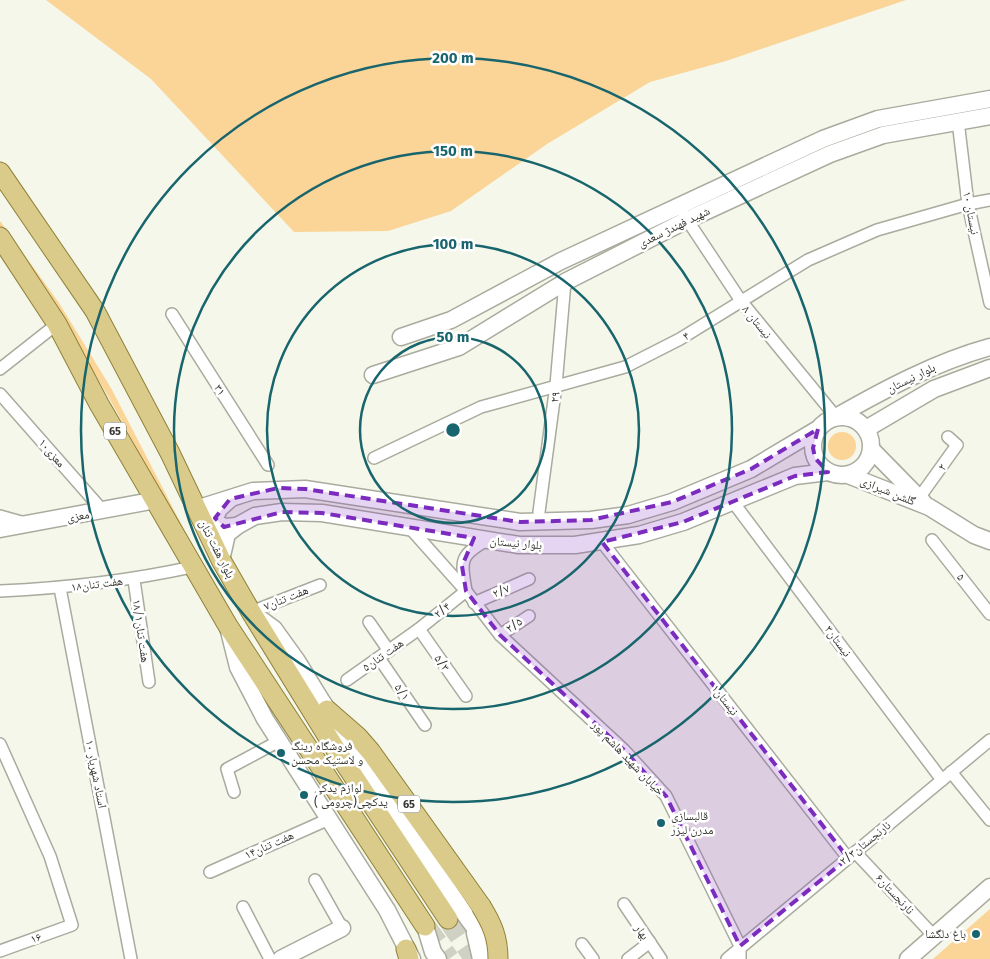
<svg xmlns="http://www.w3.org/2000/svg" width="990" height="959" font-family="'Fira Sans','Noto Naskh Arabic',sans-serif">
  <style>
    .green { fill: #fbd497 }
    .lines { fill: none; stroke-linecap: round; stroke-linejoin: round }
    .highway-tunnel { stroke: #ced1c4; stroke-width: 21; stroke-dasharray: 21 11; stroke-linecap: butt }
    .street-casing { stroke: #a9ab9e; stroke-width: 14 }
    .secondary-casing { stroke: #a9ab9e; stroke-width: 19 }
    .primary-casing { stroke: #908139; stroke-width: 21 }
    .street { stroke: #fff; stroke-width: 11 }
    .secondary { stroke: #fff; stroke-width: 16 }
    .primary { stroke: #dacb8b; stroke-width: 19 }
    .primary-bridge-casing { stroke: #908139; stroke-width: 21; stroke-linecap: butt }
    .primary-bridge { stroke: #dacb8b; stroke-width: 19 }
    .marked { fill: #7b2cbf; fill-opacity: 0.2; stroke: #7b2cbf; stroke-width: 4; stroke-dasharray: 10 6; stroke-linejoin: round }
    .ring { fill: none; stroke: #18656d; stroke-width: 2.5 }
    .poi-dot { fill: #18656d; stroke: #fff; stroke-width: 2 }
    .labels { text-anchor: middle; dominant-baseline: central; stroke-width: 5; stroke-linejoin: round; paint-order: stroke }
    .shield { fill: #fff; stroke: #72736f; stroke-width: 1 }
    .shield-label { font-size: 11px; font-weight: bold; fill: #363731 }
    .street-label { font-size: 12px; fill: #363731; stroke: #fff }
    .poi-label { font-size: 12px; fill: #363731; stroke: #fff; text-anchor: start }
    .centre { fill: #18656d; stroke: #fff; stroke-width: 2.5 }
    .ring-label { font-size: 15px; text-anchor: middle; font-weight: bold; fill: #18656d; stroke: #fff; stroke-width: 5; stroke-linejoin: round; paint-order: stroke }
  </style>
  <rect width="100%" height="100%" fill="#f4f7e9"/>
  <!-- green -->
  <g class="green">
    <polygon points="46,0 906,0 726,61 650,82 547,144 451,211 388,231 294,232 151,79"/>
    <polygon points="0,221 59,303 111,388 190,541 248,640 244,644 108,396 83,354 0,230"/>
    <circle cx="842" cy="446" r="14"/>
    <polygon points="990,909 990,959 933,959"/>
  </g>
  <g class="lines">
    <!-- highway-tunnel -->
    <g class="highway-tunnel">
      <polyline points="448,919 475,959"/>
      <polyline points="425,926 449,959"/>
    </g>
    <defs>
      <g id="street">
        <polyline points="958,121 968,204 990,303"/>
        <polyline points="684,215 741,301 836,417"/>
        <polyline points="172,314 268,465"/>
        <polyline points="0,369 57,324"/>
        <polyline points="0,394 103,511"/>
        <polyline points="374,458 481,407 625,367 680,339 808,260 877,230 968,204 990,200"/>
        <polyline points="919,498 957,445 948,437"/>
        <polyline points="733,502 942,780"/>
        <polyline points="539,512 556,385 565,282"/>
        <polyline points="0,516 25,523"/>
        <polyline points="410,528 466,591 500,635 624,750 666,796 740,946 740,959"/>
        <polyline points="932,540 990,614"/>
        <polyline points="602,542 848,858"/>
        <polyline points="134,580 149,682"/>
        <polyline points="60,588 131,959"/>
        <path d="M 0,591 C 65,588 128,581 192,567"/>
        <path d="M 466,591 C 461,560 459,556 487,540"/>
        <polyline points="474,603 529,579"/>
        <polyline points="251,612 320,585"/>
        <polyline points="369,622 389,651"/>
        <polyline points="419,629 466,696"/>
        <polyline points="500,635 529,616"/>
        <polyline points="379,658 425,725"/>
        <polyline points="347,680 419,629 466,591"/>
        <polyline points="0,744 50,856 72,925 0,951"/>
        <polyline points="951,772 990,820"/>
        <polyline points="234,792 227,769 279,741"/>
        <polyline points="855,852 934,936"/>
        <polyline points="210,872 329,819"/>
        <polyline points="315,880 342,928"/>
        <polyline points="624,904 661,959"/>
        <polyline points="243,907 270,959"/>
        <polyline points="582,944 593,959"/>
        <polyline points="628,959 650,942"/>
        <polyline points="727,959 990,740"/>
      </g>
      <g id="secondary">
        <polyline points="401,337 451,320 561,261 823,139 878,119 990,99"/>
        <polyline points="373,375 459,347 565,282 687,220 830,154 883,135 990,116"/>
        <circle cx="842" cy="446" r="29"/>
        <path d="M 836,417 C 885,389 936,362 990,347"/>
        <polyline points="866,429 934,389 990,368"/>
        <polyline points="872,450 923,502"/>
        <polyline points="848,475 929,507 974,535 990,541"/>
        <polyline points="230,499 219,509 215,518 218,524 224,527 237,526"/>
        <polyline points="196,509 253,491 305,489 520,522 591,520 628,515 672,502 751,469 818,429"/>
        <polyline points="0,529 156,500"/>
        <polyline points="221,560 227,534 237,526 255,516 282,512 322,513 519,545 575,545 639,535 683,522 795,476 828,472"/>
        <polyline points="255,615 274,629 297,661 321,700 466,916 498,959"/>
        <polyline points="229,631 238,667 265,719 387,910 412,959"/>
        <polyline points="425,926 433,952 438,959"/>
        <polyline points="475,933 481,959"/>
        <polyline points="281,959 342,928"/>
        <polyline points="908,959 990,887"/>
      </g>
      <g id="primary">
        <polyline points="0,172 95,311 170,453 221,560 251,612 336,750 448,919"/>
        <polyline points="0,237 57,324 99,404 228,626 425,926"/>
        <polyline points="327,710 358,737 371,752 481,906"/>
        <polyline points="406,949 409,959"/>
      </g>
    </defs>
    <!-- street casing -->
    <use href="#street" class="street-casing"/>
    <!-- secondary casing -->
    <use href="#secondary" class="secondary-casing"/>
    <!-- primary casing -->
    <use href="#primary" class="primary-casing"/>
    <!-- street -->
    <use href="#street" class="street"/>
    <!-- secondary -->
    <use href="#secondary" class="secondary"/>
    <!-- primary -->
    <use href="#primary" class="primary"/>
    <defs>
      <path id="primary-bridge" d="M 481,906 C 492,924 498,937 498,959"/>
    </defs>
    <!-- primary-bridge casing -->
    <use href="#primary-bridge" class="primary-bridge-casing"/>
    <!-- primary-bridge -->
    <use href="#primary-bridge" class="primary-bridge"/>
  </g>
  <!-- marked area -->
  <path class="marked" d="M 818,429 L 813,448 L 815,458 L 828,472 L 795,476 L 683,522 L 602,542 L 848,858 L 740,946 L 666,796 L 624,750 L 500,635 L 466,591 L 462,566 L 474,538 L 322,513 L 282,512 L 224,527 L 215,518 L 230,499 L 278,488 L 305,489 L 520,522 L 591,520 L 672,502 L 751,469 Z"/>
  <!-- distance rings -->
  <g class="ring">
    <circle cx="453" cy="430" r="93"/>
    <circle cx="453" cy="430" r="186"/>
    <circle cx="453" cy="430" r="279"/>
    <circle cx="453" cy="430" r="372"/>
  </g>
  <!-- markers -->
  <g class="poi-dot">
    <circle cx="281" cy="753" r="5"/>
    <circle cx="304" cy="795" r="5"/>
    <circle cx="661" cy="823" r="5"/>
    <circle cx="976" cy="934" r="5"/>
  </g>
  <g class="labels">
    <!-- shield labels -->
    <g class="shield">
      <rect x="104" y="422.5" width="22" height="17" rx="4"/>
      <rect x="398" y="795.5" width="22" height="17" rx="4"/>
    </g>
    <g class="shield-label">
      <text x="115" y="431">65</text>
      <text x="409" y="804">65</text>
    </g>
    <!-- street labels -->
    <g class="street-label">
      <text transform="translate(971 213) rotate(79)">نیستان ۱۰</text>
      <text transform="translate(674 227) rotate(-26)">شهید فهندژ سعدی</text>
      <text transform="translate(757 322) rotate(51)">نیستان ۸</text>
      <text transform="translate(686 336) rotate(-31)">۴</text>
      <text transform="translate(911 378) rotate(-26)">بلوار نیستان</text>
      <text transform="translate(220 390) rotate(58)">۳۱</text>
      <text transform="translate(555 397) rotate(-82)">۲۹</text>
      <text transform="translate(52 453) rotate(49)">۱۰معزی</text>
      <text transform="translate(942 467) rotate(-55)">۲</text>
      <text transform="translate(888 491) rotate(22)">گلشن شیرازی</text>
      <text transform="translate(78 516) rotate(-9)">معزی</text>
      <text transform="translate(516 543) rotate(5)">بلوار نیستان</text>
      <text transform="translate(217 549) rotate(63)">بلوار هفت تنان</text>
      <text transform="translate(961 577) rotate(52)">۵</text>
      <text transform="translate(97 584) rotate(-7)">هفت تنان۱۸</text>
      <text transform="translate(501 591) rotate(-23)">۲/۷</text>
      <text transform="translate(286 598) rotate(-22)">هفت تنان۷</text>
      <text transform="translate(442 610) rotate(-39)">۲/۴</text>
      <text transform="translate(514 625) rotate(-34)">۲/۵</text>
      <text transform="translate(141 631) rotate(82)">۱۸/۱هفت تنان</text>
      <text transform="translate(838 641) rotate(53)">۳نیستان</text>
      <text transform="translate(383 655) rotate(-35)">هفت تنان۵</text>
      <text transform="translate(442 663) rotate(55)">۵/۳</text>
      <text transform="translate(402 692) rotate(56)">۵/۱</text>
      <text transform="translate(725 700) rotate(52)">۱نیستان</text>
      <text transform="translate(628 758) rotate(46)">خیابان شهید هاشم پور</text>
      <text transform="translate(96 774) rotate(79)">استاد شهریار ۱۰</text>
      <text transform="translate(865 843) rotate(-39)">۲/۳نارنجستان</text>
      <text transform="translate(269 845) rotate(-24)">هفت تنان۱۴</text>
      <text transform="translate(895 894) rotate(47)">۶نارنجستان</text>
      <text transform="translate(642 932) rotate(56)">بهار</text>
      <text transform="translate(36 938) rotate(-20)">۱۶</text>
    </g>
    <!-- poi labels -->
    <g class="poi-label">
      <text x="291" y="746">فروشگاه رینگ<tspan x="291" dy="14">و لاستیک محسن</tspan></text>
      <text x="314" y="788">لوازم یدکی<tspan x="314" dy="14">یدکچی(چرومی )</tspan></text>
      <text x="671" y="816">قالبسازی<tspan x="671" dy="14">مدرن لیزر</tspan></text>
      <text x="966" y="934" text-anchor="end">باغ دلگشا</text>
    </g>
  </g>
  <circle cx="453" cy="430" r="8" class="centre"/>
  <g class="ring-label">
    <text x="453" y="63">200 m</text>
    <text x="453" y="156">150 m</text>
    <text x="453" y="249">100 m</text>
    <text x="453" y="342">50 m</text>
  </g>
</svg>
